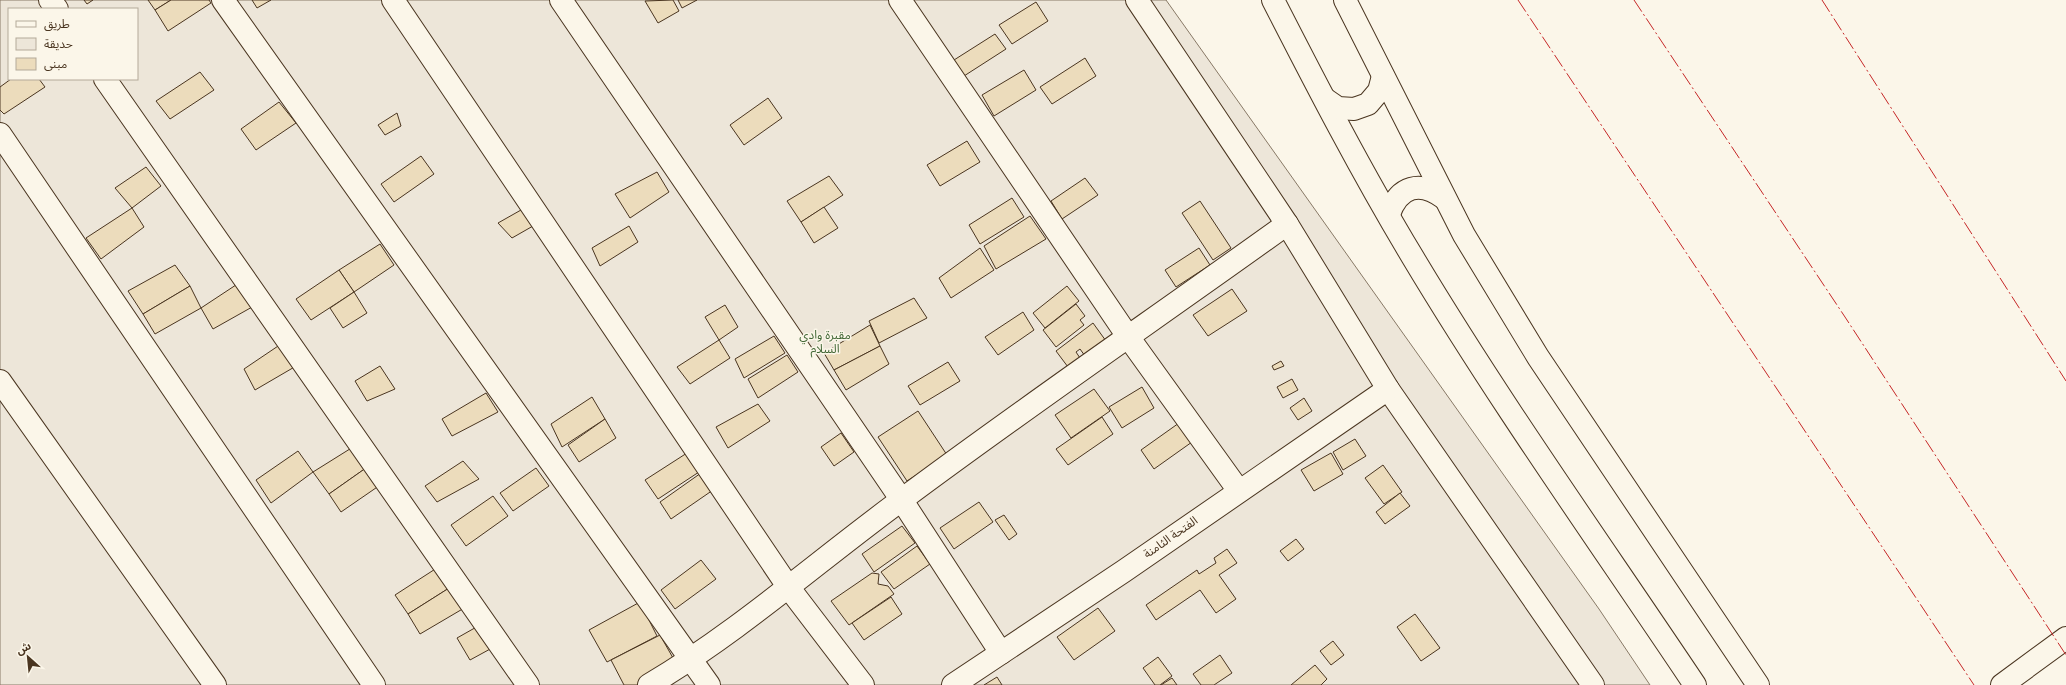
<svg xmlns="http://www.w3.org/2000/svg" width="2066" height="685" font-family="Overpass,'Noto Sans Arabic',sans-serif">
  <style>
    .green { fill: #ede6d9; stroke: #887966; fill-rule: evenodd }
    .building { fill: #ecdcbc; stroke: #4a3520 }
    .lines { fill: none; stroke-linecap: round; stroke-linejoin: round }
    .minor-casing { stroke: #4a3520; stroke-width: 24 }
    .major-casing { stroke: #4a3520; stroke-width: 24 }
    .minor { stroke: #fbf6e9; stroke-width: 22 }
    .major { stroke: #fbf6e9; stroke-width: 22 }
    .power { stroke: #c62828; stroke-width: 1; stroke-dasharray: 14 3 2 3; stroke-linecap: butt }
    .labels { text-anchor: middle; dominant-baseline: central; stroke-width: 3; stroke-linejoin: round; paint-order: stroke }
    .park-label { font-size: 12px; fill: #436837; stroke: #fbf6e9 }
    .street-label { font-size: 12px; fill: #4a3520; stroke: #fbf6e9 }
  </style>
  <rect width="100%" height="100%" fill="#fbf6e9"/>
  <!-- green -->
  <path class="green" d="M 0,0 L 1166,0 L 1599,609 L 1650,685 L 0,685 ZM 9,9 L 137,9 L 137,79 L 9,79 Z"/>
  <!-- building -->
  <g class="building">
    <polygon points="84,0 93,0 87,4"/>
    <polygon points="148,0 171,0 155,10"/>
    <polygon points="171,0 209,0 211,3 168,31 155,10"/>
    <polygon points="252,0 271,0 257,8"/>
    <polygon points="673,0 679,11 658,23 645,1"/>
    <polygon points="678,0 697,0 682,8"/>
    <polygon points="1036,2 1048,21 1012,44 999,25"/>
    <polygon points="995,34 1006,49 964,76 954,60"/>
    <polygon points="1085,58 1096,76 1052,104 1040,87"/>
    <polygon points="1024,70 1036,90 994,116 982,95"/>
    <polygon points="200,72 214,90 170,119 156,101"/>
    <polygon points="11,79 39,79 45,87 4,114 0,110 0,87"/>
    <polygon points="768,98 782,118 744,145 730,125"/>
    <polygon points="279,102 296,123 256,150 241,129"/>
    <polygon points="397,113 401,126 385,135 378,125"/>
    <polygon points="967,141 980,162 940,186 927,165"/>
    <polygon points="421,156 434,174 394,202 381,184"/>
    <polygon points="146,167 161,186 132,208 115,188"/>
    <polygon points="657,172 669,192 630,218 615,194"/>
    <polygon points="829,176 843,195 801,222 787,201"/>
    <polygon points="1085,178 1098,195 1062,219 1051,201"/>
    <polygon points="1012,198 1024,217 980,244 969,225"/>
    <polygon points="1200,201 1231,248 1213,260 1182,213"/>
    <polygon points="824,207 838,228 814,243 801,222"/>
    <polygon points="132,208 144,227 101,259 86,238"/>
    <polygon points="521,210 533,226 512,238 498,223"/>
    <polygon points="1030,216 1046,239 996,269 984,246"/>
    <polygon points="629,226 638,242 600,266 592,248"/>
    <polygon points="380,244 394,265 354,292 339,270"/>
    <polygon points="980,248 994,270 951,298 939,278"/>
    <polygon points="1199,248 1210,265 1176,287 1165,270"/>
    <polygon points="175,265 190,286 143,314 128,291"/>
    <polygon points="339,270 354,292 311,320 296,299"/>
    <polygon points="245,279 261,302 213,329 201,308"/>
    <polygon points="190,286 201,308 155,334 143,314"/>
    <polygon points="1067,286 1079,301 1045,328 1033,313"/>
    <polygon points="1232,289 1247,311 1208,336 1193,315"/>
    <polygon points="354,292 367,313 343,328 330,308"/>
    <polygon points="914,298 927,318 879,343 869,321"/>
    <polygon points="1076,304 1085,316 1080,320 1084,325 1056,347 1043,330"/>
    <polygon points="725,305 738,327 719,340 705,317"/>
    <polygon points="1023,312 1034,330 998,355 985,337"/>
    <polygon points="1093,323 1106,341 1085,356 1080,349 1076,352 1080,358 1068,367 1056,351"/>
    <polygon points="870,325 880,346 834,370 824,353"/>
    <polygon points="774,336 785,353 744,378 735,359"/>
    <polygon points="287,340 303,362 255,390 244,369"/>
    <polygon points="719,340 730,358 690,384 677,367"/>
    <polygon points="880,346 889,364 846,390 834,370"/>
    <polygon points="787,355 798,372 758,398 748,379"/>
    <polygon points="1281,361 1284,366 1274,370 1272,366"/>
    <polygon points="948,362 960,381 920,405 908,386"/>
    <polygon points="380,366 395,389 367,401 355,381"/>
    <polygon points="1292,379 1298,390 1283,398 1277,387"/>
    <polygon points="1142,387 1154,408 1122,428 1109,407"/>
    <polygon points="1094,389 1110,411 1071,438 1055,415"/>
    <polygon points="486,393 498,412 452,436 442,419"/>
    <polygon points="592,397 605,419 562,447 551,424"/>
    <polygon points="1304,398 1312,411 1298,420 1290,408"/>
    <polygon points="758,404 770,421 728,448 716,427"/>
    <polygon points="918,411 947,455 907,481 878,437"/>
    <polygon points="1102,417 1113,434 1068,465 1056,449"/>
    <polygon points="605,419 616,438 579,462 568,445"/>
    <polygon points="1179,423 1192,442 1154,469 1141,450"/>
    <polygon points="841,433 854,452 834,466 821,447"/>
    <polygon points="1355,439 1366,456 1343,470 1333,452"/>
    <polygon points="353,447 373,463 329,494 313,472"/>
    <polygon points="298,451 313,472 271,503 256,480"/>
    <polygon points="687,453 702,470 658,499 645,480"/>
    <polygon points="1331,453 1343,474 1314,491 1301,470"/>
    <polygon points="463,461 479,479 437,502 425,486"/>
    <polygon points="373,463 386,481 341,512 329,494"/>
    <polygon points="1383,465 1402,492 1384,504 1365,478"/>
    <polygon points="536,468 549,486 513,511 500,493"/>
    <polygon points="701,473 713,490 671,519 660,502"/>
    <polygon points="1400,493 1410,506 1385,524 1376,512"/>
    <polygon points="493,496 508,516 466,546 451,525"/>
    <polygon points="979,502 993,522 954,549 940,528"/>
    <polygon points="1004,515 1017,534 1009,540 995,520"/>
    <polygon points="902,526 915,543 874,572 862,554"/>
    <polygon points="1296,539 1304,549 1288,561 1280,551"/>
    <polygon points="917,546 930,564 894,589 881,572"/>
    <polygon points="1227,549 1237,563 1219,575 1236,599 1216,613 1200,590 1156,620 1146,605 1197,570 1199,574 1216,563 1214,558"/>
    <polygon points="701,560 716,579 675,609 661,590"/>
    <polygon points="443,564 457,583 408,614 395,595"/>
    <polygon points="872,573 879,574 878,584 888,586 894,594 849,625 831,601"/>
    <polygon points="457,583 471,604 420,634 408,614"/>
    <polygon points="891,597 902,614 864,640 852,623"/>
    <polygon points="640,602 657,636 607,662 589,630"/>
    <polygon points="1098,608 1115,631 1074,660 1057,637"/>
    <polygon points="1415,614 1440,648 1421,661 1397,627"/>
    <polygon points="480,625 492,648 470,660 457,638"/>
    <polygon points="660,635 677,665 639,685 624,685 611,660"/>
    <polygon points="1333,641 1344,655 1331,665 1320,651"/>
    <polygon points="1220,655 1232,673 1214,685 1201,685 1193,674"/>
    <polygon points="1158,657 1172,676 1160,685 1155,685 1143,668"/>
    <polygon points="1315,665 1327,679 1321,685 1291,685"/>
    <polygon points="997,677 1002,685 984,685"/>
    <polygon points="1172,678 1177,685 1161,685"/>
  </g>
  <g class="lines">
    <defs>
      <g id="minor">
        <polyline points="50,0 57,9"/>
        <polyline points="223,0 709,685"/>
        <polyline points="393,0 789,588 863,685"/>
        <polyline points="561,0 901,499 1001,653"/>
        <polyline points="900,0 1129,338 1239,491"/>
        <polyline points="1137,0 1287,224 1388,389 1593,685"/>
        <polyline points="105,79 528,685"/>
        <polyline points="0,134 374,685"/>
        <polyline points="0,381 215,685"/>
        <path d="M 649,685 C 740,631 819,560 904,498 C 1030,404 1159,316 1287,224"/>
        <polyline points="953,685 1124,571 1388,389"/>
        <polyline points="2002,685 2066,638"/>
      </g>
      <g id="major">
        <path d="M 1273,0 C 1317,86 1362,173 1412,256 C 1500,403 1600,543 1695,685"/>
        <polyline points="1345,0 1464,235 1538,357 1758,685"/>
        <polyline points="1325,99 1338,108 1354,109 1368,104 1379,91 1383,76"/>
        <path d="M 1389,214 C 1399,186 1420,180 1444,198"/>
      </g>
    </defs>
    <!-- minor casing -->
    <use href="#minor" class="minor-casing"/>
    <!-- major casing -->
    <use href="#major" class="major-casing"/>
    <!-- minor -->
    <use href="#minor" class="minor"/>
    <!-- major -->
    <use href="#major" class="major"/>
    <!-- power -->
    <g class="power">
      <polyline points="1518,0 1974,685"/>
      <polyline points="1634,0 1845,317 2066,655"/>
      <polyline points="1822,0 2066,381"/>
    </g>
  </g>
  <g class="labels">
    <!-- park labels -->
    <g class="park-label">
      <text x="825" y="336">مقبرة وادي<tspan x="825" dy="14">السلام</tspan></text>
    </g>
    <!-- street labels -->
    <g class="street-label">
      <text transform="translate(1171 538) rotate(-35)">الفتحة الثامنة</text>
    </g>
  </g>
  <!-- legend -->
  <rect x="8" y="8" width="130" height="72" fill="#fbf6e9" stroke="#b4a999"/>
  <rect x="16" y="21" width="20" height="6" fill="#fbf6e9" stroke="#b4a999"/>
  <text x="44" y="28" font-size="12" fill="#4a3520">طريق</text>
  <rect x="16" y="38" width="20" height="12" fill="#ede6d9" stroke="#b4a999"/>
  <text x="44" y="48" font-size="12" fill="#4a3520">حديقة</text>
  <rect x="16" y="58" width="20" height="12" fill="#ecdcbc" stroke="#b4a999"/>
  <text x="44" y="68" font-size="12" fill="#4a3520">مبنى</text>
  <!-- north arrow -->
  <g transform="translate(28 657) rotate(333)" stroke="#fbf6e9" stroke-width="3" paint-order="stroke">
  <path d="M0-3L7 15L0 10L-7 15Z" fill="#4a3520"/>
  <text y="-6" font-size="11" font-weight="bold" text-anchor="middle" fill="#4a3520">ش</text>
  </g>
</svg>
